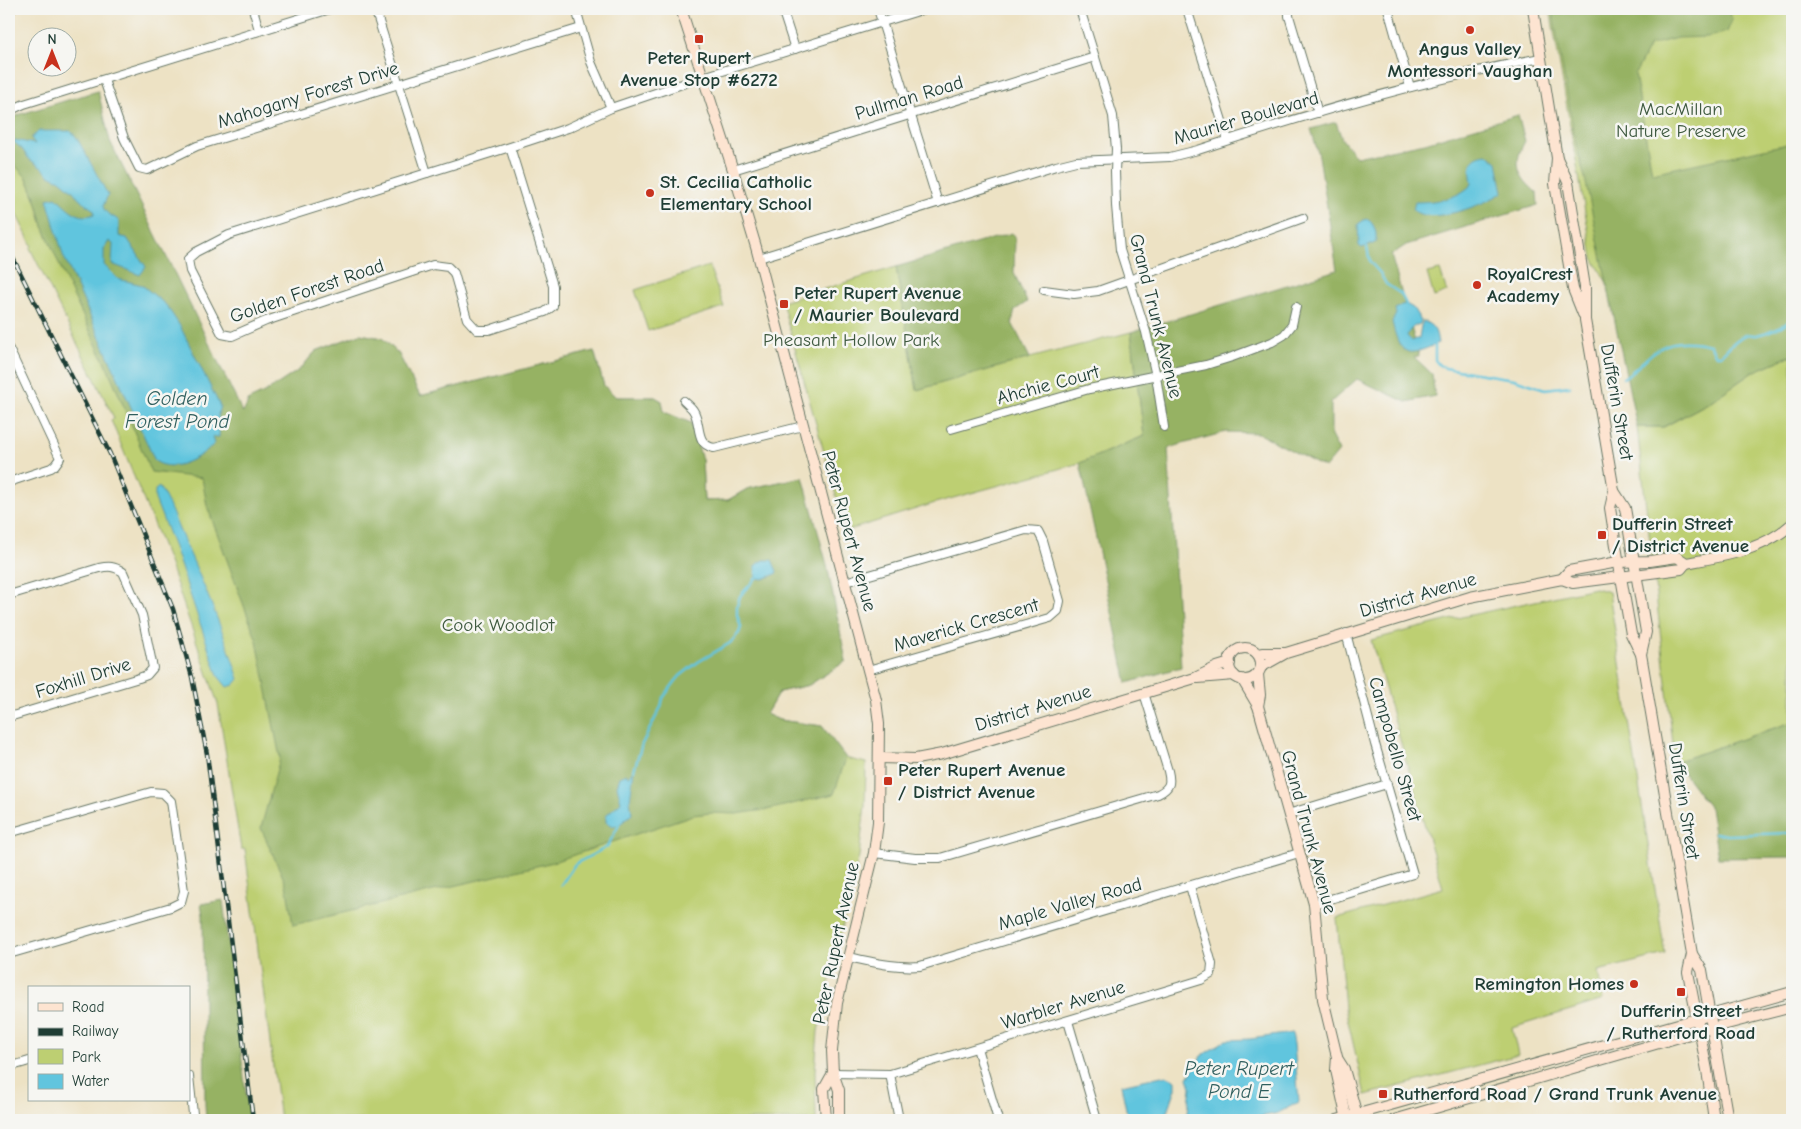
<svg xmlns="http://www.w3.org/2000/svg" width="1801" height="1129" font-family="'Comic Neue',sans-serif">
  <style>
    .green { fill: #bdcf72; stroke: #6e8653 }
    .forest { fill: #96b264; stroke: #5a784c }
    .water { fill: #61c5de; stroke: #408189 }
    .lines { fill: none; stroke-linecap: round; stroke-linejoin: round }
    .stream { stroke: #61c5de; stroke-width: 2.5 }
    .street-casing { stroke: #677766; stroke-width: 10 }
    .secondary-casing { stroke: #677766; stroke-width: 12 }
    .street { stroke: #fff; stroke-width: 8 }
    .secondary { stroke: #fde4d1; stroke-width: 10 }
    .rail-casing { stroke: #1f3d34; stroke-width: 4.5 }
    .rail { stroke: #f6f6f2; stroke-width: 2.5; stroke-dasharray: 8; stroke-linecap: butt }
    .poi-dot { fill: #c8321e; stroke: #f6f6f2; stroke-width: 2 }
    .labels { text-anchor: middle; dominant-baseline: central; stroke-width: 5; stroke-linejoin: round; paint-order: stroke }
    .poi-label { font-size: 19px; font-weight: bold; fill: #1f3d34; stroke: #f6f6f2; text-anchor: start }
    .street-label { font-size: 19px; fill: #1f3d34; stroke: #f6f6f2 }
    .park-label { font-size: 19px; fill: #3f5a40; stroke: #f6f6f2 }
    .water-label { font-size: 20px; font-style: italic; fill: #305f5e; stroke: #f6f6f2 }
  </style>
  <rect width="100%" height="100%" fill="#f6f6f2"/>
  <filter id="ink" filterUnits="userSpaceOnUse"><feTurbulence type="fractalNoise" baseFrequency=".02" numOctaves="2"/><feDisplacementMap in="SourceGraphic" scale="10" xChannelSelector="R" yChannelSelector="G"/><feConvolveMatrix kernelMatrix="1 2 1 2 8 2 1 2 1" color-interpolation-filters="sRGB"/></filter>
  <filter id="wash" filterUnits="userSpaceOnUse"><feTurbulence type="fractalNoise" baseFrequency=".0096" numOctaves="4" result="noise"/><feDisplacementMap in="SourceGraphic" scale="20" xChannelSelector="R" yChannelSelector="G"/><feGaussianBlur stdDeviation="1.12" result="paint"/><feColorMatrix in="noise" values="0 0 0 0 0 0 0 0 0 0 0 0 0 0 0 0 0 1.4 0 .05"/><feComposite in="paint" operator="in"/></filter>
  <g filter="url(#wash)">
    <rect width="100%" height="100%" fill="#ede2c4"/>
    <!-- green -->
    <g class="green">
      <polygon points="1550,9 1792,9 1792,291 1617,301 1593,258"/>
      <polygon points="9,156 27,178 36,200 43,226 111,376 202,477 266,392 299,370 316,351 360,334 382,338 398,353 420,396 594,351 604,386 616,397 655,397 662,401 664,412 691,423 702,460 704,501 728,500 747,489 803,477 846,661 809,685 779,692 766,714 779,720 822,726 845,758 866,763 865,806 859,856 818,1031 815,1071 816,1120 280,1120 245,849 241,849 218,704 169,562 111,420 114,418 30,248 32,246 9,199"/>
      <polygon points="709,266 724,307 648,331 635,290"/>
      <polygon points="896,267 917,390 1030,358 1131,332 1144,436 1080,463 935,503 846,531 782,302"/>
      <polygon points="1440,270 1447,292 1434,297 1427,273"/>
      <polygon points="1792,355 1792,722 1675,762 1637,427 1664,427 1708,403 1753,372"/>
      <polygon points="1595,588 1609,592 1665,954 1598,971 1603,1000 1512,1028 1518,1055 1365,1095 1345,1008 1337,918 1443,888 1371,640 1457,618"/>
    </g>
    <!-- forest -->
    <g class="forest">
      <polygon points="1552,9 1729,9 1732,20 1727,32 1708,37 1677,38 1650,45 1635,74 1652,173 1792,143 1792,355 1753,372 1708,403 1663,427 1637,427 1585,178 1576,145"/>
      <polygon points="98,91 110,141 243,413 249,400 266,392 299,370 316,351 360,334 382,338 398,353 420,396 594,351 604,386 616,397 655,397 662,401 664,412 691,423 702,460 704,501 728,500 747,489 803,477 827,565 846,661 809,685 779,692 766,714 779,720 822,726 846,758 834,794 771,809 736,814 711,813 693,815 553,862 293,925 286,884 261,828 280,758 257,641 207,506 202,478 151,472 111,376 65,278 43,226 36,200 27,178 9,159 9,119 21,114"/>
      <path d="M 1518,115 L 1525,141 C 1512,164 1518,177 1537,193 L 1538,205 L 1406,245 L 1391,255 L 1419,356 L 1414,357 L 1432,374 L 1435,396 L 1406,402 L 1357,379 L 1331,402 L 1331,436 L 1339,451 L 1325,468 L 1258,433 L 1226,432 L 1168,448 L 1181,667 L 1127,683 L 1080,463 L 1144,436 L 1131,332 L 1337,270 L 1319,156 L 1311,129 L 1336,122 L 1342,139 L 1356,157 L 1425,143 Z"/>
      <polygon points="1012,233 1015,239 1014,273 1027,302 1015,310 1012,323 1030,358 917,390 896,267"/>
      <polygon points="1792,722 1792,857 1718,858 1710,808 1675,762"/>
      <polygon points="223,900 249,1120 206,1120 205,1104 203,915 201,904"/>
    </g>
    <!-- water -->
    <g class="water">
      <path d="M 39,131 L 71,131 L 77,138 L 108,195 L 103,206 C 105,215 113,215 119,221 L 119,236 L 127,238 L 146,267 L 140,275 L 112,264 L 113,244 L 109,241 L 104,249 L 104,265 L 118,279 L 142,285 L 166,305 L 180,326 L 220,406 C 216,416 220,426 219,437 L 212,437 L 214,444 C 200,458 173,474 155,461 L 63,255 L 47,199 L 56,197 C 67,207 78,221 94,214 L 94,210 L 81,201 L 73,191 L 60,180 L 49,175 L 42,168 L 29,159 L 22,149 L 14,142 L 15,140 L 35,144 L 31,138 Z"/>
      <path d="M 1487,154 L 1497,162 L 1503,192 C 1487,204 1430,226 1413,210 L 1415,202 C 1435,202 1458,199 1472,184 C 1470,168 1467,156 1487,154 Z"/>
      <path d="M 1368,219 C 1375,225 1378,234 1375,243 L 1362,248 L 1359,246 L 1358,224 L 1364,220 Z"/>
      <path d="M 1406,304 L 1413,308 L 1421,321 L 1420,324 C 1413,326 1410,329 1407,336 L 1412,341 L 1419,338 L 1421,326 L 1423,321 C 1435,326 1436,331 1438,343 L 1435,345 C 1429,347 1419,352 1413,352 C 1399,354 1395,333 1392,322 L 1396,314 L 1395,309 L 1399,307 L 1401,305 Z"/>
      <path d="M 159,487 C 169,501 174,519 182,536 C 203,582 223,630 239,679 L 234,685 L 227,687 L 218,676 L 175,550 L 155,499 L 155,490 Z"/>
      <polygon points="764,560 772,560 777,571 776,574 763,579 756,578 755,566"/>
      <polygon points="634,770 630,800 632,814 619,825 612,826 606,822 606,815 621,802 617,786 620,777 627,774 629,777 631,772"/>
      <polygon points="1292,1033 1294,1044 1299,1102 1278,1113 1246,1120 1187,1120 1191,1087 1188,1078 1201,1056 1226,1040 1250,1039"/>
      <polygon points="1166,1075 1176,1080 1176,1088 1165,1120 1125,1120 1127,1114 1121,1085"/>
    </g>
    <g class="lines">
      <!-- stream -->
      <g class="stream">
        <polyline points="1367,247 1370,262 1380,273 1386,284 1401,294 1406,304"/>
        <polyline points="1435,345 1435,360 1439,365 1445,368 1514,379 1545,389 1570,386"/>
        <path d="M 1623,378 C 1637,370 1646,356 1660,348 C 1675,339 1694,341 1710,345 L 1716,355 L 1721,355 C 1728,348 1736,338 1746,335 C 1750,333 1753,336 1757,335 C 1770,332 1783,327 1792,318"/>
        <polyline points="634,770 642,744 661,707 663,698 675,682 680,676 698,662 730,643 739,633 741,627 737,615 737,606 740,596 756,578"/>
        <polyline points="1715,833 1727,835 1792,833"/>
        <polyline points="561,885 575,864 607,847 619,825"/>
      </g>
    </g>
  </g>
  <g filter="url(#ink)">
    <g class="lines">
      <defs>
        <g id="street">
          <polyline points="253,9 259,30"/>
          <polyline points="375,9 427,173"/>
          <polyline points="576,9 591,62 611,108"/>
          <polyline points="782,9 795,49"/>
          <polyline points="878,9 938,203"/>
          <polyline points="1080,9 1113,116 1116,149 1115,171 1116,206 1120,250 1146,332 1156,376 1164,427"/>
          <polyline points="1187,9 1228,140"/>
          <polyline points="1289,9 1289,16 1318,113"/>
          <polyline points="1388,9 1410,87"/>
          <polyline points="9,10 12,9"/>
          <polyline points="104,80 124,138 139,168 147,170 197,146 581,28"/>
          <polyline points="9,111 24,104 330,9"/>
          <polyline points="510,147 553,286 553,306 545,312 489,330 477,330 467,319 454,273 448,267 433,265 266,321 232,336 222,334 190,271 188,259 196,252 229,235 510,147 568,128 611,108 703,77 925,9"/>
          <polyline points="733,170 1095,57"/>
          <path d="M 759,258 L 1056,166 L 1076,161 L 1170,157 L 1198,150 C 1310,113 1424,80 1541,58"/>
          <polyline points="1044,290 1074,294 1098,291 1303,218"/>
          <polyline points="9,349 60,458 55,465 51,468 9,482"/>
          <path d="M 684,401 C 687,404 691,407 693,410 C 702,423 694,444 714,448 L 803,426"/>
          <polyline points="951,429 1089,389 1206,365 1232,357 1272,342 1284,335 1292,325 1296,307"/>
          <polyline points="845,582 1026,530 1038,531 1043,541 1060,601 1058,611 1050,618 868,670"/>
          <path d="M 9,595 L 99,568 C 109,566 114,566 123,572 L 142,615 L 153,668 L 147,675 L 139,678 L 9,717"/>
          <polyline points="1288,814 1387,784"/>
          <polyline points="9,833 151,792 163,793 171,801 184,891 181,902 171,907 9,954"/>
          <path d="M 874,853 L 915,858 L 940,858 L 1158,794 C 1170,788 1171,783 1168,771 L 1144,693"/>
          <polyline points="1314,904 1413,874 1375,744 1346,633"/>
          <path d="M 848,957 C 873,962 894,968 920,966 L 1299,853"/>
          <polyline points="1068,1021 1097,1120"/>
          <polyline points="977,1048 998,1120"/>
          <polyline points="9,1067 29,1061"/>
          <polyline points="833,1073 890,1074 1201,980 1211,974 1212,964 1190,886"/>
          <polyline points="890,1074 899,1120"/>
          <polyline points="189,1076 193,1114 191,1120"/>
        </g>
        <g id="secondary">
          <polyline points="681,9 733,170 756,247 868,670 876,700 879,724 878,822 874,853 837,1003 832,1051 833,1073 839,1090 839,1120"/>
          <polyline points="1533,9 1557,158 1555,184 1573,289 1583,314"/>
          <polyline points="1557,158 1568,182 1585,287 1585,320 1614,491 1610,508 1621,577 1631,634 1641,654 1692,954 1688,972 1707,1070 1714,1120"/>
          <polyline points="1614,491 1625,508 1646,632 1641,654"/>
          <path d="M 1562,579 L 1569,571 L 1618,562 L 1650,561 L 1677,557 L 1686,563 C 1724,556 1762,551 1792,524"/>
          <circle cx="1245" cy="664" r="16"/>
          <polyline points="1258,654 1264,653 1285,653"/>
          <polyline points="1261,667 1286,653 1470,597 1562,579 1573,583 1681,569 1686,563"/>
          <polyline points="1198,678 1234,675"/>
          <polyline points="1242,679 1258,706 1314,904 1323,999 1337,1057 1336,1070 1347,1120"/>
          <polyline points="1258,706 1260,695 1258,674"/>
          <polyline points="880,758 916,759 942,754 1195,678 1217,667 1230,663"/>
          <polyline points="1692,954 1702,970 1728,1120"/>
          <polyline points="1337,1058 1344,1069 1358,1119"/>
          <polyline points="826,1120 824,1089 833,1073"/>
          <polyline points="1337,1120 1792,992"/>
          <polyline points="1394,1120 1700,1031 1792,1007"/>
        </g>
      </defs>
      <!-- street casing -->
      <use href="#street" class="street-casing"/>
      <!-- secondary casing -->
      <use href="#secondary" class="secondary-casing"/>
      <!-- street -->
      <use href="#street" class="street"/>
      <!-- secondary -->
      <use href="#secondary" class="secondary"/>
      <defs>
        <polyline id="rail" points="9,250 110,454 173,609 192,677 207,754 253,1120"/>
      </defs>
      <!-- rail casing -->
      <use href="#rail" class="rail-casing"/>
      <!-- rail -->
      <use href="#rail" class="rail"/>
    </g>
  </g>
  <!-- markers -->
  <g class="poi-dot">
    <circle cx="1470" cy="30" r="5"/>
    <rect x="694" y="34" width="10" height="10" rx="2.5"/>
    <circle cx="650" cy="193" r="5"/>
    <circle cx="1477" cy="285" r="5"/>
    <rect x="779" y="299" width="10" height="10" rx="2.5"/>
    <rect x="1597" y="530" width="10" height="10" rx="2.5"/>
    <rect x="883" y="776" width="10" height="10" rx="2.5"/>
    <circle cx="1634" cy="984" r="5"/>
    <rect x="1676" y="987" width="10" height="10" rx="2.5"/>
    <rect x="1378" y="1089" width="10" height="10" rx="2.5"/>
  </g>
  <g class="labels">
    <!-- poi labels -->
    <g class="poi-label">
      <text x="1470" y="49" text-anchor="middle">Angus Valley<tspan x="1470" dy="22">Montessori Vaughan</tspan></text>
      <text x="699" y="58" text-anchor="middle">Peter Rupert<tspan x="699" dy="22">Avenue Stop #6272</tspan></text>
      <text x="660" y="182">St. Cecilia Catholic<tspan x="660" dy="22">Elementary School</tspan></text>
      <text x="1487" y="274">RoyalCrest<tspan x="1487" dy="22">Academy</tspan></text>
      <text x="794" y="293">Peter Rupert Avenue<tspan x="794" dy="22">/ Maurier Boulevard</tspan></text>
      <text x="1612" y="524">Dufferin Street<tspan x="1612" dy="22">/ District Avenue</tspan></text>
      <text x="898" y="770">Peter Rupert Avenue<tspan x="898" dy="22">/ District Avenue</tspan></text>
      <text x="1624" y="984" text-anchor="end">Remington Homes</text>
      <text x="1681" y="1011" text-anchor="middle">Dufferin Street<tspan x="1681" dy="22">/ Rutherford Road</tspan></text>
      <text x="1393" y="1094">Rutherford Road / Grand Trunk Avenue</text>
    </g>
    <!-- street labels -->
    <g class="street-label">
      <text transform="translate(308 95) rotate(-17)">Mahogany Forest Drive</text>
      <text transform="translate(909 98) rotate(-17)">Pullman Road</text>
      <text transform="translate(1246 118) rotate(-16)">Maurier Boulevard</text>
      <text transform="translate(307 291) rotate(-19)">Golden Forest Road</text>
      <text transform="translate(1156 316) rotate(76)">Grand Trunk Avenue</text>
      <text transform="translate(1048 385) rotate(-15)">Ahchie Court</text>
      <text transform="translate(1617 402) rotate(80)">Dufferin Street</text>
      <text transform="translate(849 531) rotate(75)">Peter Rupert Avenue</text>
      <text transform="translate(1418 595) rotate(-16)">District Avenue</text>
      <text transform="translate(966 625) rotate(-16)">Maverick Crescent</text>
      <text transform="translate(83 678) rotate(-17)">Foxhill Drive</text>
      <text transform="translate(1033 708) rotate(-17)">District Avenue</text>
      <text transform="translate(1395 749) rotate(74)">Campobello Street</text>
      <text transform="translate(1684 801) rotate(81)">Dufferin Street</text>
      <text transform="translate(1309 832) rotate(75)">Grand Trunk Avenue</text>
      <text transform="translate(1070 904) rotate(-16)">Maple Valley Road</text>
      <text transform="translate(836 943) rotate(-78)">Peter Rupert Avenue</text>
      <text transform="translate(1063 1005) rotate(-17)">Warbler Avenue</text>
    </g>
    <!-- park labels -->
    <g class="park-label">
      <text x="1681" y="109">MacMillan<tspan x="1681" dy="22">Nature Preserve</tspan></text>
      <text x="851" y="340">Pheasant Hollow Park</text>
      <text x="498" y="625">Cook Woodlot</text>
    </g>
    <!-- water labels -->
    <g class="water-label">
      <text x="177" y="398">Golden<tspan x="177" dy="23">Forest Pond</tspan></text>
      <text x="1239" y="1068">Peter Rupert<tspan x="1239" dy="23">Pond E</tspan></text>
    </g>
  </g>
  <!-- margin -->
  <rect width="1801" height="1129" fill="none" stroke="#f6f6f2" stroke-width="30"/>
  <!-- legend -->
  <rect x="28" y="986" width="162" height="115" fill="#f6f6f2" stroke="#a0aca6"/>
  <rect x="38" y="1003" width="25" height="8" fill="#fde4d1" stroke="#a0aca6"/>
  <text x="72" y="1012" font-size="15" fill="#1f3d34">Road</text>
  <rect x="38" y="1028" width="25" height="8" fill="#1f3d34" stroke="#a0aca6"/>
  <text x="72" y="1036" font-size="15" fill="#1f3d34">Railway</text>
  <rect x="38" y="1049" width="25" height="15" fill="#bdcf72" stroke="#a0aca6"/>
  <text x="72" y="1062" font-size="15" fill="#1f3d34">Park</text>
  <rect x="38" y="1074" width="25" height="15" fill="#61c5de" stroke="#a0aca6"/>
  <text x="72" y="1086" font-size="15" fill="#1f3d34">Water</text>
  <!-- north arrow -->
  <g transform="translate(52 52)"><circle r="24" fill="#f6f6f2" stroke="#a0aca6"/>
  <path d="M0-4L9 19L0 12L-9 19Z" fill="#c8321e"/>
  <text y="-8" font-size="14" font-weight="bold" text-anchor="middle" fill="#1f3d34">N</text>
  </g>
</svg>
